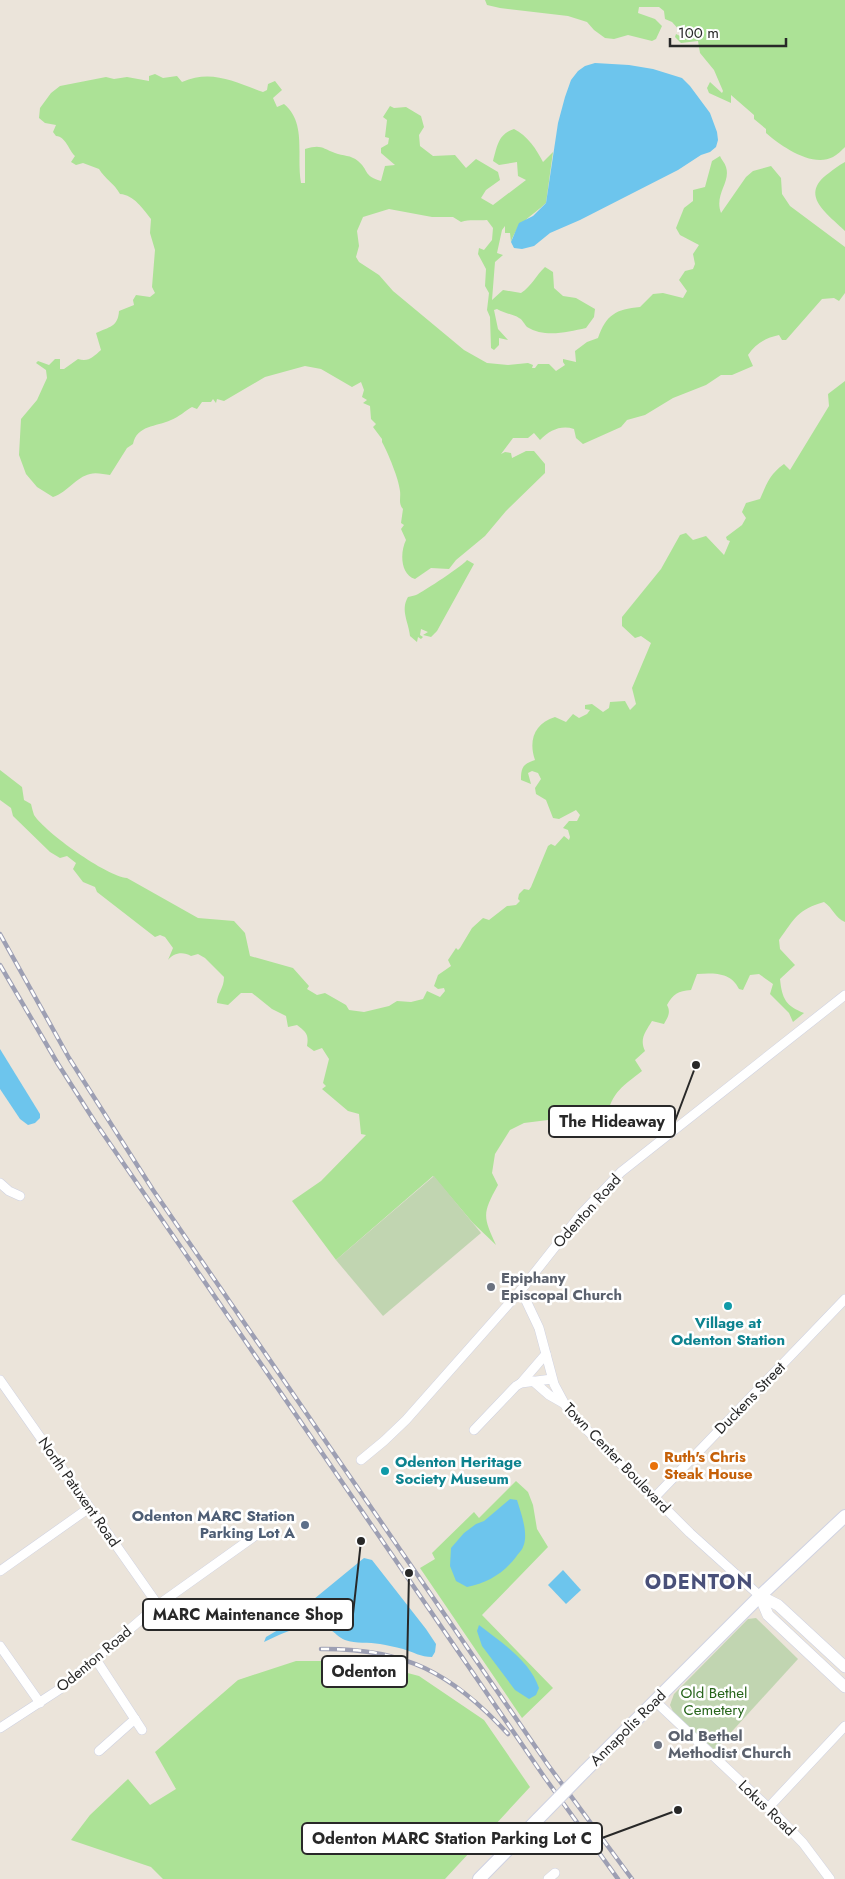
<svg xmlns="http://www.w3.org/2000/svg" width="845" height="1879" font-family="Jost,sans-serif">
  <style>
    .green { fill: #ace296 }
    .cemetery { fill: #c1d5b1 }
    .water { fill: #6dc5ed }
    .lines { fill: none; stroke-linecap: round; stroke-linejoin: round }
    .minor-casing { stroke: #cfd2e2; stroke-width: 10 }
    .tertiary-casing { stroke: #cfd2e2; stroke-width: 12 }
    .secondary-casing { stroke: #cfd2e2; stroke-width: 14 }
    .minor { stroke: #fff; stroke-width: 9 }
    .tertiary { stroke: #fff; stroke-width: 11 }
    .secondary { stroke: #fff; stroke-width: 12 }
    .rail-casing { stroke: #9d9fb3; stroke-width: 4.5 }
    .rail { stroke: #fff; stroke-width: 2.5; stroke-dasharray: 8; stroke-linecap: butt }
    .secondary-bridge-casing { stroke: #cfd2e2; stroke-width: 14; stroke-linecap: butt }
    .secondary-bridge { stroke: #fff; stroke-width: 12 }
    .worship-dot { fill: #6b7280; stroke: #fff; stroke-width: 2 }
    .culture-dot { fill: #0f9aa8; stroke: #fff; stroke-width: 2 }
    .food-dot { fill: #e8710a; stroke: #fff; stroke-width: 2 }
    .service-dot { fill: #5c6f8a; stroke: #fff; stroke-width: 2 }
    .labels { text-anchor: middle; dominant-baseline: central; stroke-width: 5; stroke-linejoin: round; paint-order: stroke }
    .street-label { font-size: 15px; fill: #282828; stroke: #fff }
    .worship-label { font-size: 15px; font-weight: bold; fill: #5b616d; stroke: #fff; text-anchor: start }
    .culture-label { font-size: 15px; font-weight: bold; fill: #0d838f; stroke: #fff }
    .food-label { font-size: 15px; font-weight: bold; fill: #c56008; stroke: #fff; text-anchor: start }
    .service-label { font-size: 15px; font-weight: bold; fill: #4e5e75; stroke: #fff; text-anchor: end }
    .park-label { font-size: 15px; fill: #26641a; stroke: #fff }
    .district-label { font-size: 20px; font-weight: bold; letter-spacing: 1px; fill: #495079; stroke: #fff }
    .leader { fill: none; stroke: #282828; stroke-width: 2 }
    .callout-dot { fill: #282828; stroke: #fff; stroke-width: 2 }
    .callout { fill: #fff; stroke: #282828; stroke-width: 2 }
    .callout-label { font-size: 16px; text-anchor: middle; font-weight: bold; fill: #282828 }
  </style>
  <rect width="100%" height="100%" fill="#ebe4da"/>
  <!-- green -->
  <g class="green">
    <path d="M 485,0 L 845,0 L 845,147 C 842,150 837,155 833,157 C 812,168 781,146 766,133 L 766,129 L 754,119 L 754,115 L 731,95 L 731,103 L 709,93 L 707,88 L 710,82 L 722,93 L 723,91 L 714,70 L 700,53 L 698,41 L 681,43 L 675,37 L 676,34 L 680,36 L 681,32 L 672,22 L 665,19 L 664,11 L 659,7 L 639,7 L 638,13 L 655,19 L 662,26 L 656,39 L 652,41 L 628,35 L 614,39 L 605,38 L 594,30 L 587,22 L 568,16 L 500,8 L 487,5 Z"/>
    <path d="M 155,74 L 163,78 L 177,76 L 182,82 C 212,69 234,82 263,92 L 267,90 L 268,84 L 275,81 L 282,90 L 273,98 L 277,107 L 284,104 C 307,123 296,156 301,183 L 305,183 L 305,149 C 321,144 322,148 335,153 C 343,156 351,155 358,161 C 369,170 363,176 381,181 L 385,166 L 395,165 L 381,153 L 381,148 L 388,144 L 389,138 L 385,137 L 387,120 L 383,117 L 390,106 L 394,108 L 406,107 L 421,116 L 424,127 L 419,135 L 420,146 L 433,156 L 455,155 L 466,168 L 476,159 L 498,172 L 500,180 L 486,190 L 481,198 L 493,205 L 526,180 L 518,176 L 517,162 L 499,165 L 493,161 C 497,147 498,134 514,129 C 527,135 537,150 543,162 L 553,152 L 546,203 C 532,216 517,223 511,242 L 510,233 L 505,233 L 505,226 L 502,230 L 497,253 L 503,255 L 495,262 L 492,300 L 503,290 L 521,293 C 532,286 536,275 545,267 L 553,272 L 554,288 L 563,296 L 576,298 L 595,309 L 594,317 L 586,328 C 567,332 545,338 527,327 C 524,324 523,320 519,318 C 514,314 505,314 497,309 L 494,310 L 498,329 L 508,340 L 499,338 L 499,345 L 494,350 L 491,348 L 490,317 L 487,310 L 489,293 L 485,286 L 486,269 L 478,254 L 479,248 L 484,250 L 492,240 L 493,228 L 487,220 C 477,221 470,219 461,222 L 453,217 L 432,217 L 389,209 L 363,217 L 357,231 L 359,246 L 356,257 L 359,262 L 379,275 L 393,291 L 464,350 L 487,363 L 508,365 L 528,363 L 533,365 L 532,368 L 535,368 L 538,364 L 549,364 L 556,371 L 565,365 L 563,362 L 563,359 L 576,362 L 575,351 L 587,342 L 598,338 C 606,315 616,309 640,307 L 653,294 L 663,293 L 683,298 L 687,291 L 679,280 L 685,271 L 693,269 L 695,264 L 693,254 L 699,245 L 680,235 L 676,228 L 684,208 L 693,201 L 693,190 L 705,187 L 712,161 L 720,156 C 721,159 725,163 726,167 C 731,183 714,194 721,213 L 746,177 L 753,171 L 771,166 L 781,178 L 782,194 L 790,206 L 845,247 L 845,293 L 839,301 L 834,298 L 822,299 L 786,340 L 782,340 L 779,335 C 766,338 756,343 748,355 L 753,366 L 732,375 L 721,375 L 706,385 L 673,398 L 645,415 L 627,420 L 621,427 L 583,444 L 576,438 L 574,429 C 561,425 550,430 540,440 L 534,433 L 528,438 L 513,438 L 501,454 L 505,452 L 511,453 L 512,458 L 526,451 L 534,451 L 545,464 L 545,473 L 506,511 L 485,536 L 456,560 L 449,569 L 431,568 L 415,579 C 400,574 400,552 406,540 L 401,529 L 404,525 L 401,523 L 403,509 C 398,503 401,498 400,491 C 399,479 388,453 382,442 L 382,439 L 373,427 L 376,424 L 371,419 L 370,406 L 363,403 L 367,400 L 362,397 L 364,390 L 361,382 L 352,387 L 321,369 L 305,366 L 265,377 L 224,401 L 217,399 L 216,403 L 213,399 L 211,402 L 202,402 L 197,409 L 192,407 C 185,411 179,417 171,420 C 156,427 137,425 133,444 L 127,448 L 110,475 C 104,474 95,472 90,474 C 76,477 68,492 53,497 L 37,487 L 26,474 L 19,455 L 21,419 L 37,400 L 47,378 L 46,370 L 36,363 L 38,361 L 49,365 L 55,359 L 60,359 L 60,369 L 64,369 L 78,359 C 89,362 93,357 101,350 L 96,333 C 109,327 118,327 119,311 L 134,305 L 133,300 L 136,295 L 150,297 L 155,293 L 152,287 L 155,250 L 150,233 L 151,219 C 143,209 134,195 120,194 C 114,183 105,179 99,169 L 83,163 L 76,165 L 71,162 L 75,156 C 68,149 66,137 56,136 L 53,132 L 56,125 L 45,123 L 39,118 L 40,108 L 51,93 L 60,86 L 106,77 L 114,79 L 127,77 L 149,81 L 149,76 Z"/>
    <path d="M 845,162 L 845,231 C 827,213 798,195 829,173 C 834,169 839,165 845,162 Z"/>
    <path d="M 845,381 L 845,922 C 835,918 833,908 824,902 C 797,910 795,918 779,940 L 780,949 L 795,965 L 780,979 C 782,999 786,1006 804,1013 L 793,1022 L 789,1013 L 770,994 L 773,984 L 759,974 L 750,975 L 743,990 L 739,989 C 731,972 713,973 697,974 L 691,990 C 678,991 673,994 667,1005 C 671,1012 668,1017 664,1024 L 652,1021 C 646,1031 639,1039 645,1051 L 635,1060 L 642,1071 C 623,1086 612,1092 607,1116 C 590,1111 581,1116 566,1125 L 556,1119 L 524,1123 L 510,1130 L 495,1154 L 492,1173 L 498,1185 C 482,1214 483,1216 496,1245 L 473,1223 L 433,1176 L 336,1260 L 292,1201 L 321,1181 L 366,1135 L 361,1134 L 359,1114 L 348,1111 L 322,1089 L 326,1086 L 323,1083 L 329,1059 L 322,1048 L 314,1051 L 307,1046 C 309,1034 306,1032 297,1025 L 288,1027 L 286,1016 L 272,1009 L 252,993 L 241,993 L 228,1005 L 217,1003 C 217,993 224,989 224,977 L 205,958 L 198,954 L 191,956 C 183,951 173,953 168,960 L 173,948 L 165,937 L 160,935 L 155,937 L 97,892 L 95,887 L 83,882 L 73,869 L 76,863 L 67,856 L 60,858 L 50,852 L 13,816 L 11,808 L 0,800 L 0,770 L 22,787 L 24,800 L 31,804 C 32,808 33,812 34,815 C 46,833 106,876 127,878 L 198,918 L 234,921 L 245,933 L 250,956 L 293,968 L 309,986 L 307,989 L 317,995 L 325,993 L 346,1005 L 349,1010 L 364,1012 L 389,1006 L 397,1001 L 411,1002 L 423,999 L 427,991 L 440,997 L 445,991 L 444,988 L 438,989 L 434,986 L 438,975 L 451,966 L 448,960 L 456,948 L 458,950 L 460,948 L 472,928 L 483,918 L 489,920 L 507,906 L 516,905 L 520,901 L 518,899 L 519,894 L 524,889 L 529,890 L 531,887 L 548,846 L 551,844 L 555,846 L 564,836 L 569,840 L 570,837 L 568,830 L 563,828 L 569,821 L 577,821 L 580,815 L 576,810 L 559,819 L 553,818 L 546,800 L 536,794 L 535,788 L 541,779 L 538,773 L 532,771 L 528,773 L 531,784 L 521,780 C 521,767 523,764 535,760 C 528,740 535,723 555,717 L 566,722 L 573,714 L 579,718 L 587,714 L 590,710 L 585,709 L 585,705 L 592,704 L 603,712 L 609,708 L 610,702 L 625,701 L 630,710 L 636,704 L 632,688 L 651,643 L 641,636 L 635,638 L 622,626 L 622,617 L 661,569 L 680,535 L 686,533 L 693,540 L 706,536 L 724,555 L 730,541 L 727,540 L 726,537 L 742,525 L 746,518 L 742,512 L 746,503 L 760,499 C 767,483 770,474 784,464 L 790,470 L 829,406 L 828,394 Z"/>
    <path d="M 467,560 L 474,564 L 437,631 L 431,637 L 423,635 L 428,632 L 421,629 L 420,635 L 423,637 L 421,639 L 418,637 L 417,642 L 410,636 C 409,623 400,610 408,597 C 411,596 414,596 416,595 C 423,592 465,564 467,560 Z"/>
    <polygon points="516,1481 528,1492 533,1505 537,1529 548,1547 482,1615 553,1688 522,1718 420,1568 435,1559 432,1553 474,1512 479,1518"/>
    <polygon points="296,1661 362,1661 419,1676 484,1720 530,1787 445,1879 163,1879 151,1867 71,1840 90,1815 128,1779 150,1805 176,1789 155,1752 238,1680"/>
  </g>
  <!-- cemetery -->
  <g class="cemetery">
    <polygon points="434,1176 481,1233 383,1316 336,1260"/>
    <polygon points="756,1618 798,1659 715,1750 675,1716 670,1705 674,1694 748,1619"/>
  </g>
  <!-- water -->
  <g class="water">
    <polygon points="595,63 629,65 653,69 682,78 690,86 710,113 717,132 718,140 716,147 710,152 701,155 678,170 580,220 550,233 534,246 522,249 514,248 511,242 519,223 533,216 546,203 558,123 565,97 571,80 578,71 585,66"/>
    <polygon points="0,1049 40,1114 40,1118 35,1123 28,1125 20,1119 0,1089"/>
    <path d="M 510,1499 L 517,1500 C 521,1513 529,1534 523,1547 C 522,1550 518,1554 516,1557 C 503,1574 487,1583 467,1587 L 456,1581 L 450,1566 L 451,1548 L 464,1533 L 476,1524 L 484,1521 Z"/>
    <path d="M 364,1558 L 372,1560 L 426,1629 L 436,1644 L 435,1652 L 432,1657 C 421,1657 413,1652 403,1649 C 395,1647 387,1645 380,1644 C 369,1642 356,1644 345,1640 C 339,1638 335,1632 329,1629 C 309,1620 282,1633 264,1642 L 266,1637 L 295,1620 L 314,1599 Z"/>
    <polygon points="563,1570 581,1590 566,1604 548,1585"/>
    <path d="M 479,1625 C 501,1642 530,1661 539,1688 L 536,1695 L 529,1699 L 515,1690 L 482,1646 L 477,1631 Z"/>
  </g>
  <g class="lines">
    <defs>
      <g id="minor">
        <polyline points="0,1183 9,1191 20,1196"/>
        <polyline points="521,1290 539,1328 554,1384 569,1412 690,1533 760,1596"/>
        <polyline points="0,1380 158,1605"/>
        <polyline points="533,1381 549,1395 563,1403"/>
        <polyline points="521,1383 546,1354"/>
        <polyline points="474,1430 516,1386 521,1383 552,1379"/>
        <polyline points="361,1460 384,1441 406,1420 521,1290 581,1214 621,1172 845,995"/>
        <polyline points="655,1497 845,1299"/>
        <polyline points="0,1571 89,1508"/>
        <polyline points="0,1646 40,1703"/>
        <polyline points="95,1658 142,1730"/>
        <polyline points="655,1701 774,1813 803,1843 830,1879"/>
        <polyline points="0,1728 60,1689 158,1605 259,1533"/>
        <polyline points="99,1751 135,1719"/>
        <polyline points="768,1808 845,1726"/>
        <polyline points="548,1879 555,1873"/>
      </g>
      <g id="tertiary">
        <polyline points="760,1596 768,1615 845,1687"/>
        <polyline points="760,1596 778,1605 845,1667"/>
      </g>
      <g id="secondary">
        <polyline points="585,1771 760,1596 845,1516"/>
        <polyline points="479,1879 538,1819"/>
      </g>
    </defs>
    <!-- minor casing -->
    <use href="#minor" class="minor-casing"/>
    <!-- tertiary casing -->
    <use href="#tertiary" class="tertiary-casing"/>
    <!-- secondary casing -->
    <use href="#secondary" class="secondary-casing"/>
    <!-- minor -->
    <use href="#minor" class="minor"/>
    <!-- tertiary -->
    <use href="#tertiary" class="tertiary"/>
    <!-- secondary -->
    <use href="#secondary" class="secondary"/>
    <defs>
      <g id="rail">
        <polyline points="0,934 69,1058 153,1190 548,1765 632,1879"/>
        <polyline points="0,965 58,1064 95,1122 545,1778 618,1879"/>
        <path d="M 321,1649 C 405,1648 452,1673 508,1734"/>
      </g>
    </defs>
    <!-- rail casing -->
    <use href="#rail" class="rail-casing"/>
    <!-- rail -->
    <use href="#rail" class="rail"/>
    <defs>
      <polyline id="secondary-bridge" points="538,1819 585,1771"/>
    </defs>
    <!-- secondary-bridge casing -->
    <use href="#secondary-bridge" class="secondary-bridge-casing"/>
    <!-- secondary-bridge -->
    <use href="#secondary-bridge" class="secondary-bridge"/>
  </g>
  <!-- markers -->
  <g class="worship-dot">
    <circle cx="491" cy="1287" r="5"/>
    <circle cx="658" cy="1745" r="5"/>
  </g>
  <g class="culture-dot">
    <circle cx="728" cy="1306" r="5"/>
    <circle cx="385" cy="1471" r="5"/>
  </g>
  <circle class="food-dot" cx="654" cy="1466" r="5"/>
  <circle class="service-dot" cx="305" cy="1525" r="5"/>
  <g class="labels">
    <!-- street labels -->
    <g class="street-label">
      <text transform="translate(587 1211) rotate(-48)">Odenton Road</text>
      <text transform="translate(750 1398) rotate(-46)">Duckens Street</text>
      <text transform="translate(617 1458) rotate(46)">Town Center Boulevard</text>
      <text transform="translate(79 1492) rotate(55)">North Patuxent Road</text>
      <text transform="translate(94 1659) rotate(-40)">Odenton Road</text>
      <text transform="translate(628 1728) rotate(-45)">Annapolis Road</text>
      <text transform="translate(767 1808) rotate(44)">Lokus Road</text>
    </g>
    <!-- worship labels -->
    <g class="worship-label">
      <text x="501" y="1278">Epiphany<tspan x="501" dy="17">Episcopal Church</tspan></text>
      <text x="668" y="1736">Old Bethel<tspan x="668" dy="17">Methodist Church</tspan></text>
    </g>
    <!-- culture labels -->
    <g class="culture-label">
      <text x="728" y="1323">Village at<tspan x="728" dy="17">Odenton Station</tspan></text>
      <text x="395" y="1462" text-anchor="start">Odenton Heritage<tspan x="395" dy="17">Society Museum</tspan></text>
    </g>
    <!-- food labels -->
    <g class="food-label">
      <text x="664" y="1457">Ruth's Chris<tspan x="664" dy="17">Steak House</tspan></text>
    </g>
    <!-- service labels -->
    <g class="service-label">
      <text x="295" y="1516">Odenton MARC Station<tspan x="295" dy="17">Parking Lot A</tspan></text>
    </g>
    <!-- park labels -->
    <g class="park-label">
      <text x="714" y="1693">Old Bethel<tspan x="714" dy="17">Cemetery</tspan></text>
    </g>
    <!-- district labels -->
    <g class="district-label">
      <text x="699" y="1582">ODENTON</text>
    </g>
  </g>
  <!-- callouts -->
  <path class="leader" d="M696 1065L675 1121M361 1541L353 1614M409 1573L407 1671M678 1810L602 1838"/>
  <g class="callout-dot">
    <circle cx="696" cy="1065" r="5"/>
    <circle cx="361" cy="1541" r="5"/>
    <circle cx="409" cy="1573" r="5"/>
    <circle cx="678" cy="1810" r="5"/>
  </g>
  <g class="callout">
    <rect x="549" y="1106" width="126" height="31" rx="5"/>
    <rect x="143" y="1599" width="210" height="31" rx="5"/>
    <rect x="322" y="1656" width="85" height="31" rx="5"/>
    <rect x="302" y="1823" width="300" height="31" rx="5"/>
  </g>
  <g class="callout-label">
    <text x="612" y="1127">The Hideaway</text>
    <text x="248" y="1620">MARC Maintenance Shop</text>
    <text x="364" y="1677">Odenton</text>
    <text x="452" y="1844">Odenton MARC Station Parking Lot C</text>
  </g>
  <!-- scale -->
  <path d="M670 38v8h116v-8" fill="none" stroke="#282828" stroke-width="2.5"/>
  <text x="678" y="38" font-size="15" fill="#282828" stroke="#ffffff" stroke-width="4" paint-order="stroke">100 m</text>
</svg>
